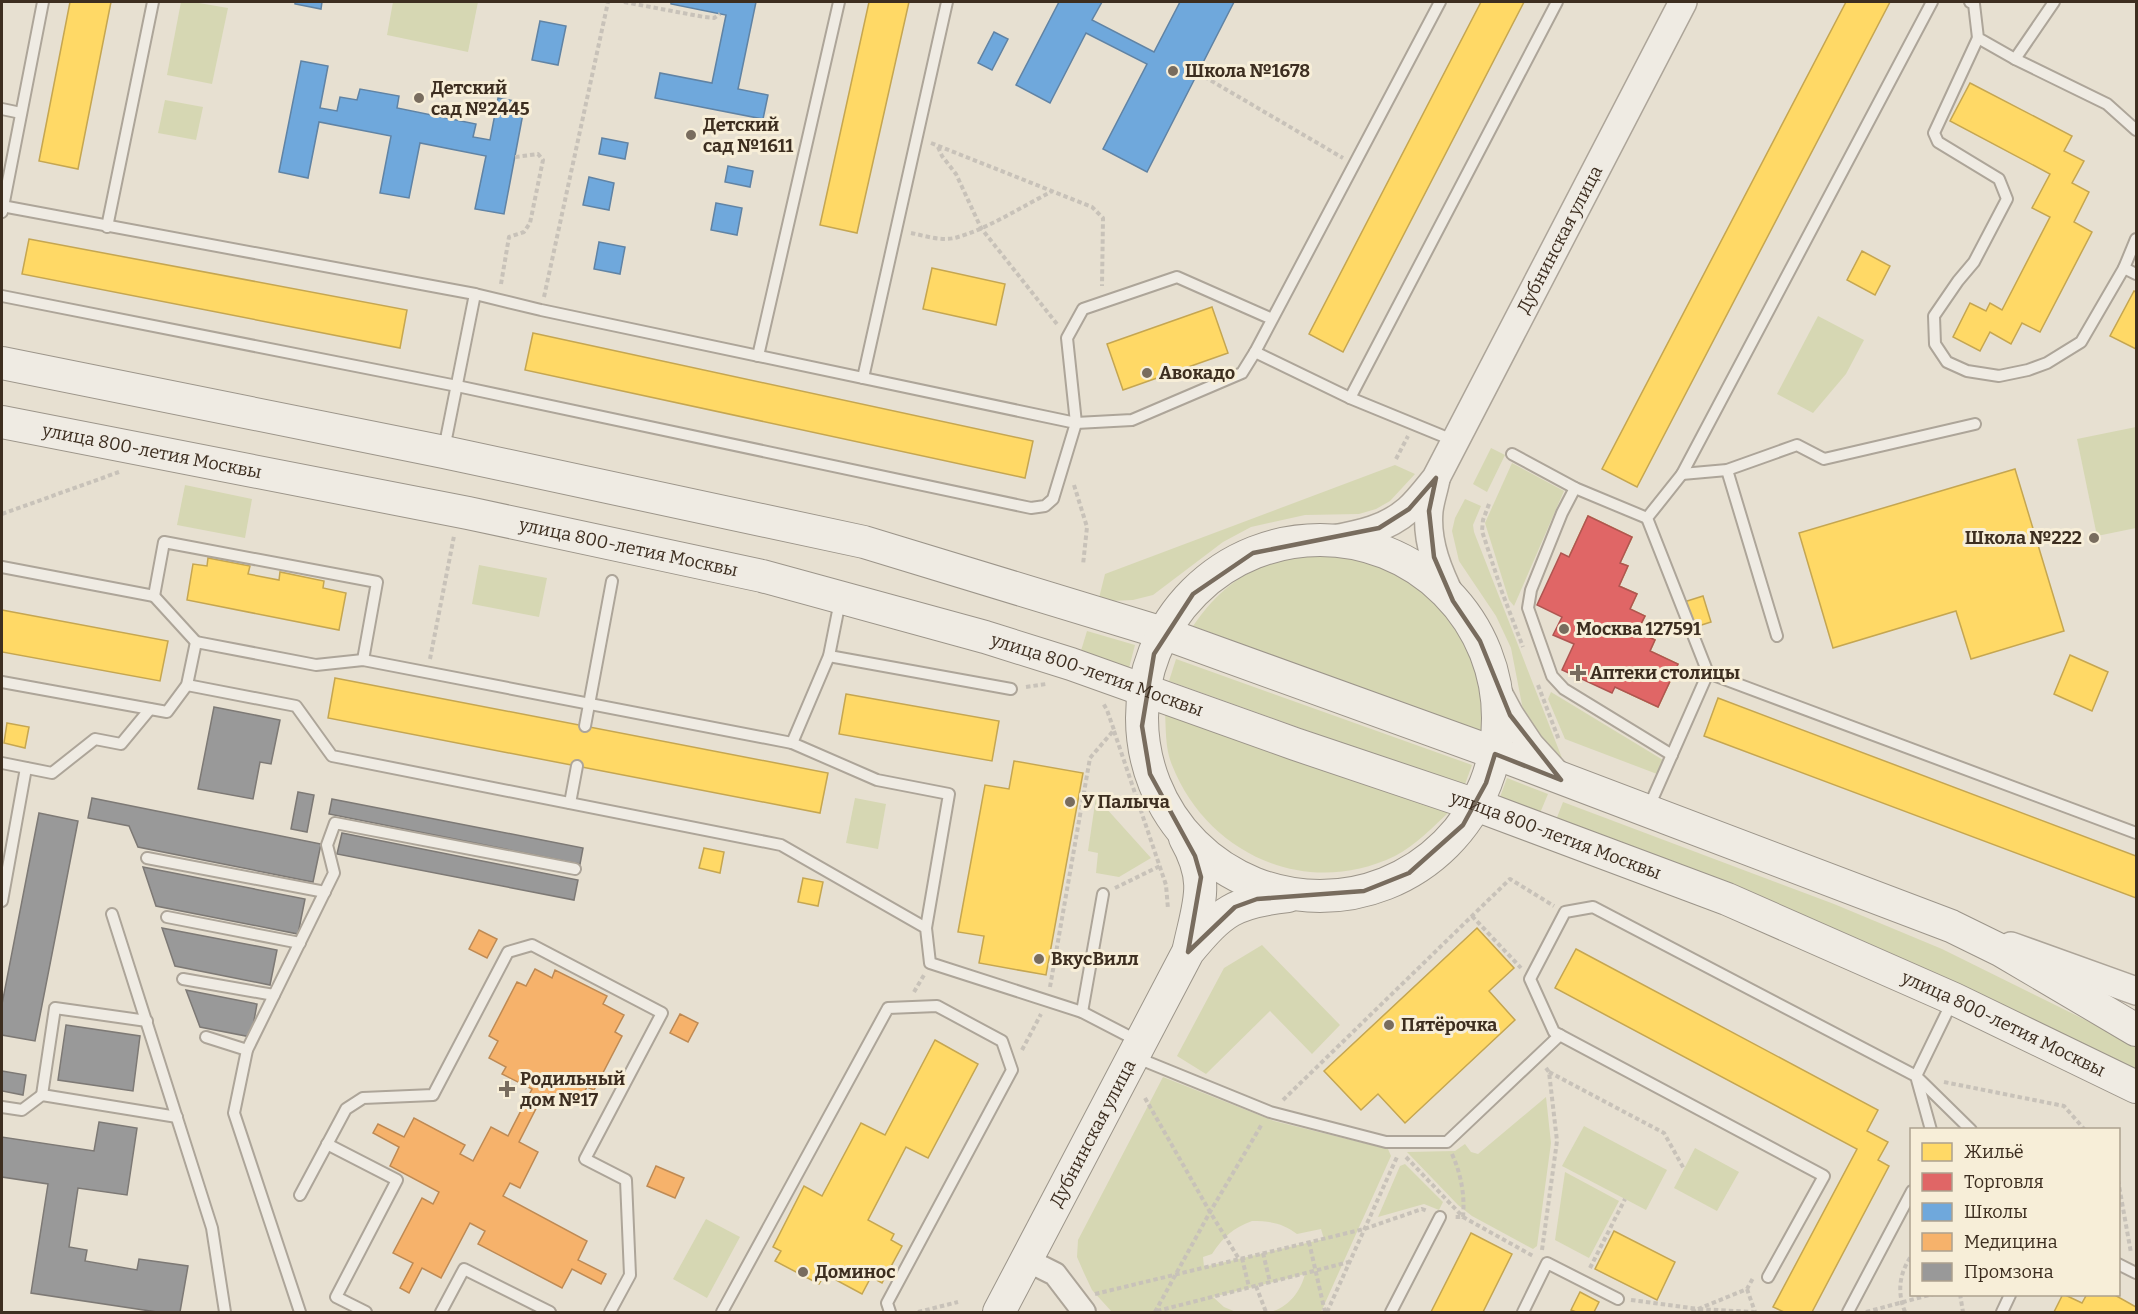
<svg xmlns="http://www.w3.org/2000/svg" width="2138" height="1314" font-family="Bitter,serif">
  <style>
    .green { fill: #d6d7b3; fill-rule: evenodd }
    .homes { fill: #ffd966; stroke: #c5a651; stroke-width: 1.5 }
    .shops { fill: #e06666; stroke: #af5551; stroke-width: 1.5 }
    .schools { fill: #6fa8dc; stroke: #6083a4; stroke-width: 1.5 }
    .health { fill: #f6b26b; stroke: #be8a54; stroke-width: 1.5 }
    .industry { fill: #999; stroke: #7d7975; stroke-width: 1.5 }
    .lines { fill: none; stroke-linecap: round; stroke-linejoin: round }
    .service-casing { stroke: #ada599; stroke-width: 14 }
    .minor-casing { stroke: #ada599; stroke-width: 26 }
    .tertiary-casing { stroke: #ada599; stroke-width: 30 }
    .secondary-casing { stroke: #9c958a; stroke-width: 34 }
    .path { stroke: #c8c2b9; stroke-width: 4; stroke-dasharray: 4.5 3; stroke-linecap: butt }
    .service { stroke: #efebe3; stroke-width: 10 }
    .minor { stroke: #efebe3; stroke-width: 22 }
    .tertiary { stroke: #efebe3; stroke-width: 27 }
    .secondary { stroke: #efebe3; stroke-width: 32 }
    .marked { fill: none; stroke: #786c5e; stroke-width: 4.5; stroke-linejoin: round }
    .poi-dot { fill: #786c5e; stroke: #f7eed8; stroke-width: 2 }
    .labels { text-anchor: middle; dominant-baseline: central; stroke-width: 6; stroke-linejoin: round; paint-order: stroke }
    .poi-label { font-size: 18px; font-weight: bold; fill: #3d2e20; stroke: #f7eed8; text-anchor: start }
    .street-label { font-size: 18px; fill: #3d2e20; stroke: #f7eed8 }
  </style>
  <rect width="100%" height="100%" fill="#e7e0d1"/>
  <!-- green -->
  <g class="green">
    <polygon points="181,2 193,2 228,8 212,84 167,75"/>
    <polygon points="393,2 478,2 468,52 387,35"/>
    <polygon points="165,100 203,107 196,140 158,133"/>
    <polygon points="1818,316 1864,340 1846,374 1813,413 1777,394"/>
    <polygon points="2136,427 2136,528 2097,536 2077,439"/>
    <polygon points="1491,448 1505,455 1487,492 1473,484"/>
    <polygon points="1512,463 1564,491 1514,606 1509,600 1485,523"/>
    <polygon points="1395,465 1415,474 1390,501 1376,509 1359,514 1305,515 1251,527 1223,542 1153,595 1133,600 1111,601 1099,598 1105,574"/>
    <polygon points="185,485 252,499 245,538 177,525"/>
    <polygon points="1465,499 1481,506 1473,525 1474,532 1562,758 1545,748 1524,715 1511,648 1496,616 1459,561 1452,531 1455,518"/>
    <path d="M 1327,553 C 1427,557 1487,636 1481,733 L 1193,626 C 1229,574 1265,559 1327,553 Z"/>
    <polygon points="479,565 547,578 539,617 472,604"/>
    <polygon points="1087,631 1135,645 1129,668 1080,654"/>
    <polygon points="1176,659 1472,765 1464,787 1169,681"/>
    <polygon points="1551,692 1663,760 1657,774 1565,739 1548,699"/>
    <path d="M 1165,711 L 1451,810 C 1434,826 1415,846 1395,856 C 1306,899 1207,854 1172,765 C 1165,749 1166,728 1165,711 Z"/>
    <polygon points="1507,778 1548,794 1540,813 1500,797"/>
    <polygon points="1096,797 1151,858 1119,877 1096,873 1098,853 1088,851"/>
    <polygon points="855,798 886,804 878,849 846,843"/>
    <polygon points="1563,802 1834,904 1942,949 2136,1045 2136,1073 1556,820"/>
    <polygon points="1262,945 1340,1025 1312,1054 1270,1011 1206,1074 1177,1056 1224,968"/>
    <path d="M 1163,1077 L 1274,1121 L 1388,1149 L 1391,1156 L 1321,1312 L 1270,1312 C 1288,1308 1301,1291 1305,1274 L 1213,1297 L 1224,1307 L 1236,1312 L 1112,1312 L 1092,1290 L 1084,1273 L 1077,1257 L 1078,1240 ZM 1252,1221 C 1270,1221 1283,1223 1297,1234 L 1321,1229 L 1324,1239 L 1204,1267 L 1203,1257 L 1212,1254 C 1223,1237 1233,1228 1252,1221 Z"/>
    <polygon points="1546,1097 1551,1143 1537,1246 1533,1249 1472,1216 1458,1205 1407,1152 1455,1151 1465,1144 1471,1152 1478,1154"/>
    <polygon points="1584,1126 1667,1170 1646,1210 1562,1166"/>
    <polygon points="1695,1148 1739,1172 1717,1211 1674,1188"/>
    <polygon points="1405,1164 1443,1202 1439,1210 1424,1204 1378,1217 1400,1166"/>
    <polygon points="1565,1172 1619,1201 1589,1258 1555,1240"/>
    <polygon points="706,1219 740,1237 707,1298 673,1279"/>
  </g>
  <!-- homes -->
  <g class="homes">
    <polygon points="70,2 111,2 78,169 39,161"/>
    <polygon points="869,2 909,2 857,233 820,225"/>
    <polygon points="1481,2 1524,2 1343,352 1309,334"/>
    <polygon points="1846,2 1890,2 1637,487 1602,469"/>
    <polygon points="1970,83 2072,136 2064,151 2084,161 2072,183 2089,192 2074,222 2092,232 2040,332 2022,323 2011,344 1990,332 1980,351 1953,337 1970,303 1986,311 1990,303 2002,310 2050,217 2032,208 2050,174 1950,121"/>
    <polygon points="29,239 407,310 400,348 22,274"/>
    <polygon points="1862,251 1890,266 1875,295 1847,280"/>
    <polygon points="932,268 1005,284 996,325 923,309"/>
    <polygon points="2134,291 2136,292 2136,349 2110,336"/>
    <polygon points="1212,307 1228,353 1123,390 1107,344"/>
    <polygon points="533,333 1033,441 1025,478 525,370"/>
    <polygon points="2015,469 2064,631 1971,659 1956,611 1833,648 1799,533"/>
    <polygon points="1588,516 1632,537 1620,563 1628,566 1619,586 1637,594 1630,609 1645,616 1637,632 1655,640 1650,651 1678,664 1658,707 1615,687 1621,675 1610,670 1613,662 1604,658 1609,646 1599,642 1603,634 1594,630 1600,619 1590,614 1593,607 1585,603 1588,596 1577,591 1583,579 1576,576 1581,563 1569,557"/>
    <polygon points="208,558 250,566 248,574 279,580 280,572 324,581 323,588 346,593 339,630 187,600 193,564 207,566"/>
    <polygon points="1703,596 1711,622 1692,628 1684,602"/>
    <polygon points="2,610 168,641 160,681 2,652"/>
    <polygon points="2070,655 2108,672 2092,711 2054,694"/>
    <polygon points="335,678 828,773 820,813 328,718"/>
    <polygon points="846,694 999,721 992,761 839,734"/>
    <polygon points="1718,698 2136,856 2136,898 1704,736"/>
    <polygon points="7,723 29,727 25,748 4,743"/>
    <polygon points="1014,761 1083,773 1046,975 979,963 984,936 958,932 985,785 1009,789"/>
    <polygon points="704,848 724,852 720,873 699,868"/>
    <polygon points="803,878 823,882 818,906 798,902"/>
    <polygon points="1477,928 1514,968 1489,991 1515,1020 1405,1123 1378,1094 1361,1110 1324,1071"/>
    <polygon points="1576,949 1878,1110 1867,1131 1888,1142 1878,1160 1889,1166 1812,1312 1784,1312 1773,1307 1857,1149 1555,988"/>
    <polygon points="935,1040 978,1064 928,1158 906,1147 868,1220 894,1234 891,1240 902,1246 882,1283 871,1277 862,1294 825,1274 819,1284 775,1261 781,1251 773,1247 804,1186 822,1196 861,1123 885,1135"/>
    <polygon points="1614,1231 1675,1262 1657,1300 1595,1269"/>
    <polygon points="1471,1233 1512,1254 1483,1312 1431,1312"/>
    <polygon points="1580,1292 1599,1302 1594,1312 1576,1312 1571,1310"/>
    <polygon points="2063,1294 2082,1303 2087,1294 2113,1294 2136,1307 2136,1312 2054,1312"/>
  </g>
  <!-- shops -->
  <polygon class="shops" points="1588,516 1632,537 1620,563 1628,566 1619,586 1637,594 1630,609 1645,616 1637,632 1655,640 1650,651 1678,664 1658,707 1615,687 1612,693 1562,670 1574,644 1553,635 1562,617 1537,605 1561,553 1569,557"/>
  <!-- schools -->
  <g class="schools">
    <polygon points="295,2 322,2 321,9 295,4"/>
    <polygon points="671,2 756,2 738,89 768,95 763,119 655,98 660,73 712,83 726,15 671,4"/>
    <polygon points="1059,2 1102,2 1092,20 1154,52 1180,2 1234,2 1147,172 1103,149 1147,64 1086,33 1050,103 1016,85"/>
    <polygon points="540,21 566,26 558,65 532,60"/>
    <polygon points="994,32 1008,39 992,70 978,63"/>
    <polygon points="301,61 328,66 320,108 337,111 340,97 357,100 360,89 399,96 397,108 476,124 473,137 490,140 498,98 525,103 504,214 475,209 486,156 420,143 409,198 380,193 391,136 319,122 308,178 279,172"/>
    <polygon points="602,138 628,143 625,159 599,154"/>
    <polygon points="728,166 753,171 750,187 725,182"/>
    <polygon points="589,177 614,183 609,210 583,205"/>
    <polygon points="716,203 742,208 737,235 711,230"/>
    <polygon points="599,242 625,247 620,274 594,269"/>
  </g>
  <!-- health -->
  <g class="health">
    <polygon points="479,930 497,939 487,958 469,949"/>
    <polygon points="535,969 552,978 555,970 607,996 603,1004 624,1015 615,1032 622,1036 594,1090 587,1087 578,1104 557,1093 553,1100 543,1095 519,1142 538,1152 520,1188 510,1183 503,1196 587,1241 578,1260 606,1274 601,1284 572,1269 562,1288 478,1244 485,1231 470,1223 441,1278 422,1268 409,1293 400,1288 413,1263 393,1253 422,1198 433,1204 439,1192 390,1166 399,1147 373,1133 378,1124 404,1137 414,1118 465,1145 460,1154 473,1161 491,1127 508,1136 532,1089 502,1074 506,1067 489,1058 498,1041 489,1036 517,982 526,986"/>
    <polygon points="680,1014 698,1023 688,1042 670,1033"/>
    <polygon points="656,1166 684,1178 675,1198 647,1186"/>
  </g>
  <!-- industry -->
  <g class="industry">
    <polygon points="214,707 280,720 271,764 260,762 253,799 198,789"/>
    <polygon points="298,792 314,795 307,832 291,829"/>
    <polygon points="92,798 321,844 313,882 138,847 129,826 88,818"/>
    <polygon points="332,799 583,848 580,864 329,814"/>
    <polygon points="39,813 78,821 35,1041 2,1035 2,1004"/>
    <polygon points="342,833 578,880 574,900 337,854"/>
    <polygon points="143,867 305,899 298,934 156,906"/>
    <polygon points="162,928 277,950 270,985 175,966"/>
    <polygon points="186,990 257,1004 251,1037 200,1027"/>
    <polygon points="66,1025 140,1036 133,1091 58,1080"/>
    <polygon points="2,1071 26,1075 23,1095 2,1091"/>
    <polygon points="99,1122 137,1128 127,1195 78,1188 69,1247 87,1250 85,1261 137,1270 139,1259 188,1266 180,1312 157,1312 31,1293 48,1184 2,1177 2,1137 94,1151"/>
  </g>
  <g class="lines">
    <defs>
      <g id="service">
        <polyline points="1970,2 1974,4 1978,38 2015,59 2054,2"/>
        <polyline points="1978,38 1934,133 1938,142 1999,179 2007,199 1974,262 1958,281 1934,316 1935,344 1947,362 1967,371 1999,376 2028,370 2047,363 2081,342 2124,268 2136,239"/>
        <polyline points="2015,59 2107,104 2136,130"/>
        <polyline points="2,109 21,113"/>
        <polyline points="2,212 43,2"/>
        <polyline points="107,227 153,2"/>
        <polyline points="2124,268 2136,274"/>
        <polyline points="2,296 457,386 1031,508 1045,506 1053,499 1076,423 541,310 475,294 2,206"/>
        <polyline points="1272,319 1177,277 1083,309 1067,338 1076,423 1132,420 1242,373 1255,352 1440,2"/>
        <polyline points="1255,352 1350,398 1455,441"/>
        <polyline points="758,356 839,2"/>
        <polyline points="863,378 947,2"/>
        <polyline points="1350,398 1557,2"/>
        <polyline points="444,449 475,294"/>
        <polyline points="1512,454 1575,488 1647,518"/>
        <polyline points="1727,470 1777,636"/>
        <polyline points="1682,474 1727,470 1797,445 1824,459 1975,424"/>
        <polyline points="1575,488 1562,513 1531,590 1528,608 1552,676 1564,689 1672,755"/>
        <polyline points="2,567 154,596 164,542 377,582 363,660"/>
        <polyline points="154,596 196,642"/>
        <polyline points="840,601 829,656 792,743 877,780 949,794 926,928"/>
        <polyline points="829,656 1011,689"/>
        <polyline points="1708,673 2136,833"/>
        <polyline points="2,682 167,712 187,685 196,642 316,665 363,660 792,743"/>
        <polyline points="187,685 296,706 332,756 781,845 926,928 930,963 1082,1012 1138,1041"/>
        <polyline points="585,726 612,581"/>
        <polyline points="2,763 52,773 95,739 121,744 150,709"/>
        <polyline points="570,803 577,766"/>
        <polyline points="1648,809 1708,673 1647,518 1682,474 1932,2"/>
        <polyline points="147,858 325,892"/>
        <polyline points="2,901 26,768"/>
        <polyline points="112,914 212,1228 225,1312"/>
        <polyline points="167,917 300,943"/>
        <polyline points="183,979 274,995"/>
        <polyline points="1952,1002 1916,1076 1971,1130"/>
        <polyline points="1082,1012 1103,894"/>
        <polyline points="206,1037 247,1050"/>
        <polyline points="1135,1057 1270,1112 1386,1142 1447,1142 1560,1035"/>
        <polyline points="42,1095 55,1008 147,1021"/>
        <polyline points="2,1107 22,1110 42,1095 177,1117"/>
        <polyline points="327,1144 397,1180 336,1297 366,1312"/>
        <polyline points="300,1195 346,1109 363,1098 433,1095 508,952 532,945 662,1013 585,1159 626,1180 630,1275 610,1312"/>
        <polyline points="2118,1264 2136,1273"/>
        <polyline points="1768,1277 1824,1176 1554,1032 1530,979 1565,912 1593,907 1916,1076 1931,1130"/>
        <polyline points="300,1312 234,1113 247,1050 334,873 327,845 335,823 575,869"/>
        <polyline points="441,1312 464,1269 550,1312"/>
        <polyline points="722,1312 888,1008 937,1006 1002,1041 1012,1070 887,1303 890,1312"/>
        <polyline points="1391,1312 1440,1217"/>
        <polyline points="1523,1312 1547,1263 1618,1299"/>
        <polyline points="1848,1312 1912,1191"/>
        <polyline points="2002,1312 2010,1295"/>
      </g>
      <polyline id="minor" points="1027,1260 1055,1274 1084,1312"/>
      <g id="tertiary">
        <path d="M 1436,479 C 1434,490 1430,501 1429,511 C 1426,543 1439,573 1453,601"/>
        <path id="s1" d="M 1324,541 C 1354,535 1384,531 1408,510 C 1418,501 1427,489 1436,478 L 1683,2"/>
        <polyline points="1495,687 1510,715 1530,745 1561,779"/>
        <polyline points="2011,946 2136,991"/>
      </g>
      <g id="secondary">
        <polyline points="2,363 444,452 864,542 1163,633 1495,753 1951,926 2002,951 2136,1030"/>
        <path id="s2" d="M 2,422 L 468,513 L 762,576 L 985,637 L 1071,664 L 1295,744 L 1476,805 L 1727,899 L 1954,999 L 2136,1087"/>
        <circle cx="1320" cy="718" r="178"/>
        <path d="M 1185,838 C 1210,882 1199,902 1189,948"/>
        <path id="s3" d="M 999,1312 L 1188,952 C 1222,911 1234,902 1288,896"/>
      </g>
    </defs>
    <!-- service casing -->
    <use href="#service" class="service-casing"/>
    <!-- minor casing -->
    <use href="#minor" class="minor-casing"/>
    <!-- tertiary casing -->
    <use href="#tertiary" class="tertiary-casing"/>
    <!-- secondary casing -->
    <use href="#secondary" class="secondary-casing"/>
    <!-- path -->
    <g class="path">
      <polyline points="624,2 704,17 714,18 720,14"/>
      <polyline points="1198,73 1343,158"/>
      <polyline points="931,143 1092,207 1103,218 1102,286"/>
      <polyline points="938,147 942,156 956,174 981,228 1057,324"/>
      <path d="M 911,233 C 926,236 943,242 958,237 C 987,229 1023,206 1051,192"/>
      <polyline points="501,284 509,237 524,232 530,223 543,160 538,154 515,157"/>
      <polyline points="544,297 608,2"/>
      <polyline points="1396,459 1408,436"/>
      <polyline points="1074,485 1087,527 1083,565"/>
      <polyline points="1489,504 1483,520 1482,531 1502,592 1523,647"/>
      <polyline points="2,514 119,472"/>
      <polyline points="430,659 454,536"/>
      <polyline points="1538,685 1559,740"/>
      <polyline points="1026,687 1046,684"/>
      <polyline points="1114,731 1166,885 1168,909"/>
      <polyline points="1115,888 1160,866"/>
      <polyline points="1472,916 1521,968"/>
      <polyline points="1050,987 1090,758 1114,730 1107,710 1103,703"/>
      <polyline points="914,992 924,975"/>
      <polyline points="1022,1050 1041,1014"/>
      <polyline points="1549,1072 1664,1133 1684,1169"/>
      <polyline points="1944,1082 2064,1106 2085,1130"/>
      <polyline points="1145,1098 1210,1212 1239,1259"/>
      <polyline points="1283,1100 1510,879 1554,906"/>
      <path d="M 1452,1154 C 1461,1174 1465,1195 1463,1217 L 1454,1217"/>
      <polyline points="1406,1157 1463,1217 1533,1256"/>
      <polyline points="2118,1180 2131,1253"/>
      <polyline points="1309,1242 1325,1312"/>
      <polyline points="1542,1250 1557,1141 1549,1072 1546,1068"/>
      <polyline points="1263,1253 1270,1282"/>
      <polyline points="1242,1258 1249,1287"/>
      <polyline points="1590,1268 1625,1199"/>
      <polyline points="1256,1286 1266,1312"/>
      <polyline points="1747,1289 1755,1312"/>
      <polyline points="1095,1294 1364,1229 1422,1209 1427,1211"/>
      <polyline points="1960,1294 1963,1312"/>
      <polyline points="1631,1300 1698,1309 1747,1289 1753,1278"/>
      <polyline points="1157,1311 1349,1262"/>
      <polyline points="918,1312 958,1302"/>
      <polyline points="1155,1312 1210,1212 1262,1124"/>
      <polyline points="1327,1312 1397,1157"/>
      <polyline points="1692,1312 1698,1309 1754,1312"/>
      <polyline points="1866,1312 1933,1294"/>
      <path d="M 1905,1312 C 1897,1292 1899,1273 1912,1255"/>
    </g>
    <!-- service -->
    <use href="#service" class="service"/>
    <!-- minor -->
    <use href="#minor" class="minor"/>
    <!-- tertiary -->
    <use href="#tertiary" class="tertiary"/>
    <!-- secondary -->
    <use href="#secondary" class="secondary"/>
  </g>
  <!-- marked area -->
  <path class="marked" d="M 1436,478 L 1429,511 L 1434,557 L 1453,601 L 1480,641 L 1510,715 L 1561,780 L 1495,754 L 1486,783 L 1463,825 L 1409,873 L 1364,891 L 1257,899 L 1235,907 L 1188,952 L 1201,877 L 1195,856 L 1150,774 L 1142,726 L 1154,654 L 1193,594 L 1253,553 L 1379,528 L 1409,509 Z"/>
  <!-- markers -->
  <g class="poi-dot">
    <circle cx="1173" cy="71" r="6"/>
    <circle cx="419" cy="98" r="6"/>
    <circle cx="691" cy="135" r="6"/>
    <circle cx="1147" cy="373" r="6"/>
    <circle cx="2094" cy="538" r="6"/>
    <circle cx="1564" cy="629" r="6"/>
    <path d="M1575 664h6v6h6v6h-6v6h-6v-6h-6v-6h6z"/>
    <circle cx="1070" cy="802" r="6"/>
    <circle cx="1039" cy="959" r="6"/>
    <circle cx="1389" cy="1025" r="6"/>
    <path d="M504 1080h6v6h6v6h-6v6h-6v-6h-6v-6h6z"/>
    <circle cx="803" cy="1272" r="6"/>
  </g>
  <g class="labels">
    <!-- poi labels -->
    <g class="poi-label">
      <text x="1185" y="71">Школа №1678</text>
      <text x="431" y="88">Детский<tspan x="431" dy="21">сад №2445</tspan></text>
      <text x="703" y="125">Детский<tspan x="703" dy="21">сад №1611</tspan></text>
      <text x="1159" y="373">Авокадо</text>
      <text x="2082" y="538" text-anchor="end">Школа №222</text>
      <text x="1576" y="629">Москва 127591</text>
      <text x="1590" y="673">Аптеки столицы</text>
      <text x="1082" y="802">У Палыча</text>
      <text x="1051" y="959">ВкусВилл</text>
      <text x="1401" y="1025">Пятёрочка</text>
      <text x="520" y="1079">Родильный<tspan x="520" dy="21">дом №17</tspan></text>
      <text x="815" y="1272">Доминос</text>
    </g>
    <!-- street labels -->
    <g class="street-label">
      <text stroke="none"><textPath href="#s1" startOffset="402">Дубнинская улица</textPath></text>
      <text stroke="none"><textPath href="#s2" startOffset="153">улица 800-летия Москвы</textPath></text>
      <text stroke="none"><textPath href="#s2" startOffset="639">улица 800-летия Москвы</textPath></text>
      <text stroke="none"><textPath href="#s2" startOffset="1125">улица 800-летия Москвы</textPath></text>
      <text stroke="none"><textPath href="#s2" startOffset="1611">улица 800-летия Москвы</textPath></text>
      <text stroke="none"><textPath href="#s2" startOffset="2097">улица 800-летия Москвы</textPath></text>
      <text stroke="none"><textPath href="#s3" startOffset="202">Дубнинская улица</textPath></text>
    </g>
  </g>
  <!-- border -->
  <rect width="2138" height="1314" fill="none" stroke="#3d2e20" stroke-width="6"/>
  <!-- legend -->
  <rect x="1910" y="1128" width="210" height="168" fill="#f7eed8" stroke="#ada18e" stroke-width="1.5"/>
  <rect x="1922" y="1143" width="30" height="18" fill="#ffd966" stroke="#ada18e" stroke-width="1.5"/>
  <text x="1964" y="1158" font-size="18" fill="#3d2e20">Жильё</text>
  <rect x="1922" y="1173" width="30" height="18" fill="#e06666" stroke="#ada18e" stroke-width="1.5"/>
  <text x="1964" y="1188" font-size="18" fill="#3d2e20">Торговля</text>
  <rect x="1922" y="1203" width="30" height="18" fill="#6fa8dc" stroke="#ada18e" stroke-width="1.5"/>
  <text x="1964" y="1218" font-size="18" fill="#3d2e20">Школы</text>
  <rect x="1922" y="1233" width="30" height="18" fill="#f6b26b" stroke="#ada18e" stroke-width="1.5"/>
  <text x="1964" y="1248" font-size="18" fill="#3d2e20">Медицина</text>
  <rect x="1922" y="1263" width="30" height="18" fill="#999999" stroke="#ada18e" stroke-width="1.5"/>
  <text x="1964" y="1278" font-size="18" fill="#3d2e20">Промзона</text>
</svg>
